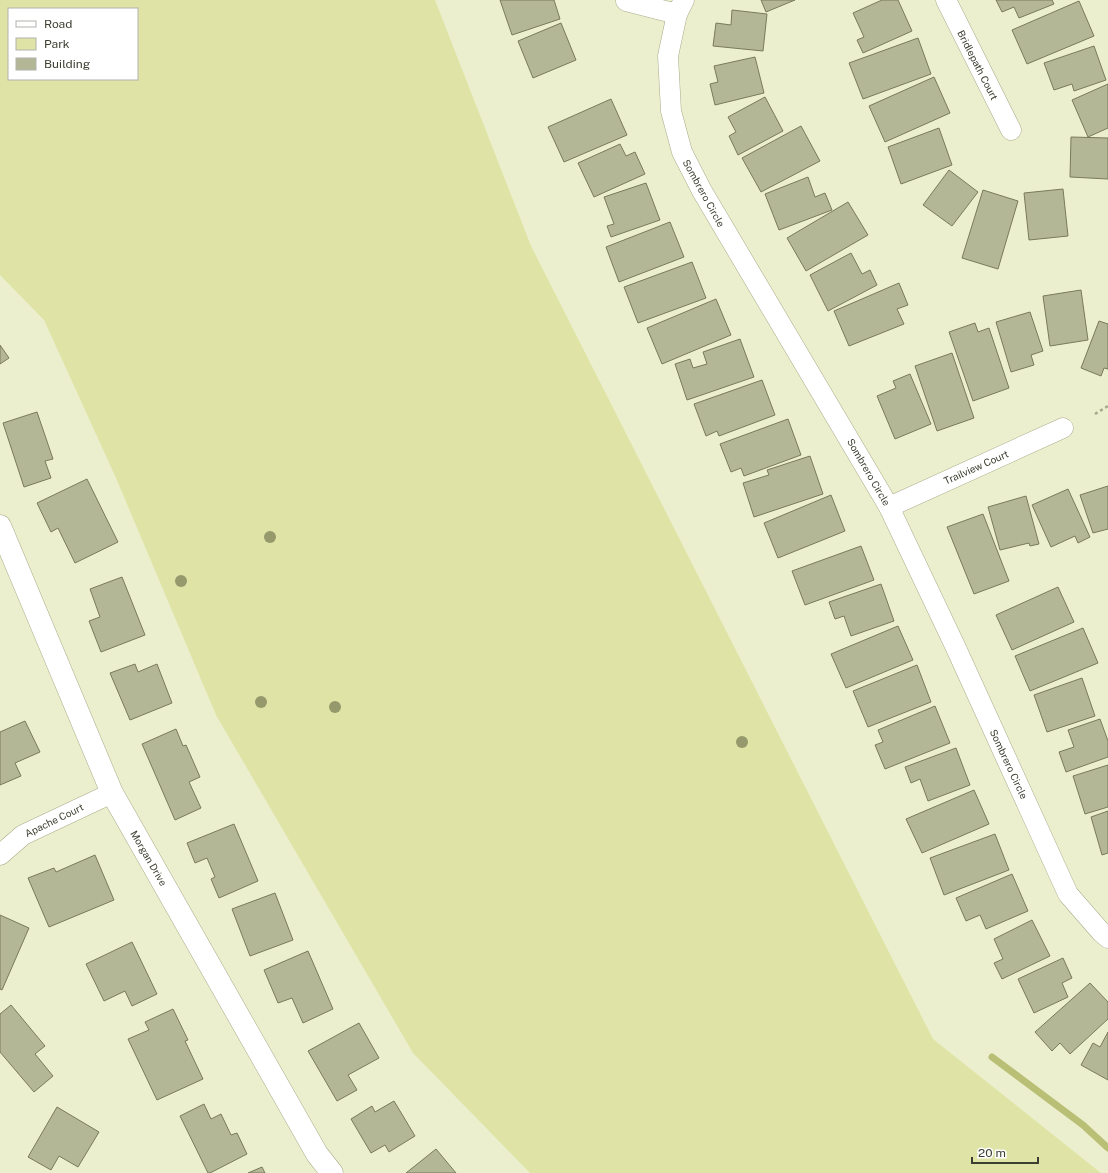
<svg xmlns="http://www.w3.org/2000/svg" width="1108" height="1173" font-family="'Public Sans',sans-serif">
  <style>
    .green { fill: #dfe4a6; fill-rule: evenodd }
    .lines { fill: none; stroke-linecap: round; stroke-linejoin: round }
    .stream { stroke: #babf76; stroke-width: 7 }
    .building { fill: #b4b796; stroke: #787a5b }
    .street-casing { stroke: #a9ac8b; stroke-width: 21 }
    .secondary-casing { stroke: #a9ac8b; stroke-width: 23 }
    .path { stroke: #a5a88e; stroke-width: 2.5; stroke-dasharray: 3 3; stroke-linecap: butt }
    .street { stroke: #fff; stroke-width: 20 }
    .secondary { stroke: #fff; stroke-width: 22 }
    .tree { fill: #96996c }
    .labels { text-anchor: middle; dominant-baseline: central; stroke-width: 3.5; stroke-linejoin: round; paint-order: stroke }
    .street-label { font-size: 10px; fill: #3c3e30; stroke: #fff }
  </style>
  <rect width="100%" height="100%" fill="#ecefcd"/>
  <!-- green -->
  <path class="green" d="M 0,0 L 435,0 L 531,246 L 933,1039 L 1101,1173 L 530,1173 L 413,1053 L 216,715 L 116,478 L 44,320 L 0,275 ZM 9,9 L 137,9 L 137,79 L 9,79 Z"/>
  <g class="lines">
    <!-- stream -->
    <polyline class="stream" points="992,1057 1083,1125 1108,1148"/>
  </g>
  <!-- building -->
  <g class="building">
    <polygon points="500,0 554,0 560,19 512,35"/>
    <polygon points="761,0 795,0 766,12"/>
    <polygon points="882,0 898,0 912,31 863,53 857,40 864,37 853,13"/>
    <polygon points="996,0 1052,0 1054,4 1019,18 1014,7 1002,12"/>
    <polygon points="1079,1 1094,36 1027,64 1012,30"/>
    <polygon points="732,10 767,14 763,51 713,46 716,23 731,25"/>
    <polygon points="561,23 576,60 533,78 518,41"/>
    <polygon points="918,38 931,74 863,99 849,63"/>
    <polygon points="1094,46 1106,80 1074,91 1072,84 1054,90 1044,63"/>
    <polygon points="755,57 764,93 715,105 710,84 718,82 714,66"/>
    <polygon points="934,77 950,113 885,142 869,106"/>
    <polygon points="1108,84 1108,128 1088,137 1072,100"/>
    <polygon points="765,97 783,131 738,155 729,136 736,132 728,117"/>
    <polygon points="611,99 627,135 564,162 548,127"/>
    <polygon points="801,126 820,161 761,192 742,158"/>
    <polygon points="939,128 952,165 901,184 888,147"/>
    <polygon points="1071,137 1108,138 1108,179 1070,177"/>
    <polygon points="620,144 626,156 635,152 645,174 594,197 578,163"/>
    <polygon points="949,170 978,192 952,226 923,205"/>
    <polygon points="808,177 815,197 825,193 832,210 779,230 765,194"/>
    <polygon points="646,183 660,220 611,237 607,226 614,224 604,197"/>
    <polygon points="1063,189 1068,236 1029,240 1024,193"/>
    <polygon points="983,190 1018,201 998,269 962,258"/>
    <polygon points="848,202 868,235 806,271 787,238"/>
    <polygon points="670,222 684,257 619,282 606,247"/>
    <polygon points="851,253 862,274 870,270 877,285 828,311 810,275"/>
    <polygon points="692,262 706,298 638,323 624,287"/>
    <polygon points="899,283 908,305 897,309 904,324 849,346 834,311"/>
    <polygon points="1081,290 1088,340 1050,346 1043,296"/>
    <polygon points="716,299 731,335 662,364 647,328"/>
    <polygon points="1030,312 1043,351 1031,355 1034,365 1011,372 996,322"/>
    <polygon points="1099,321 1108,324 1108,369 1104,368 1101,376 1081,368"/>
    <polygon points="975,323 978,332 989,328 1009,388 973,401 949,332"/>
    <polygon points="740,339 754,377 687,400 675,364 690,359 693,368 707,364 703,352"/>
    <polygon points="0,345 9,358 0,364"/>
    <polygon points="952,353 974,418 937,431 915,366"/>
    <polygon points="910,374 931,424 895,439 877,396 896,388 893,381"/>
    <polygon points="762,380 775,415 719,436 717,431 706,436 694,404"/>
    <polygon points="37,412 53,459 45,461 51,478 24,487 3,423"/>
    <polygon points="788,419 801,455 744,476 741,468 731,472 720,444"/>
    <polygon points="810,456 823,494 754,517 743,483 769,475 767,470"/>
    <polygon points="87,479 118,542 75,563 58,528 51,532 37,503"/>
    <polygon points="1108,486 1108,529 1093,533 1080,495"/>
    <polygon points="1068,489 1090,537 1078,543 1075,536 1051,547 1032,505"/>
    <polygon points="831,495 845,531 778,558 764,523"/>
    <polygon points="1026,496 1039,544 1030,546 1029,543 1000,550 988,507"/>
    <polygon points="983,514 1009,581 974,594 947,527"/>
    <polygon points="861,546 874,580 805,605 792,571"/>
    <polygon points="122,577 145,635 101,652 89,621 100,617 90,589"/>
    <polygon points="881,584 894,621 851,636 844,616 835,619 829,602"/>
    <polygon points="1058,587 1074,622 1012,650 996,615"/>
    <polygon points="898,626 913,660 846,688 831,654"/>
    <polygon points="1083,628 1098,663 1030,691 1015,656"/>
    <polygon points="135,664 138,672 157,664 172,703 130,720 110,673"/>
    <polygon points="917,665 931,702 868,727 853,691"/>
    <polygon points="1082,678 1095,716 1047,732 1034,695"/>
    <polygon points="935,706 950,743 885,769 875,745 883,742 878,730"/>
    <polygon points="1100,719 1108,741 1108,757 1066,772 1059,752 1074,747 1068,730"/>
    <polygon points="25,721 40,752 15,763 21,776 0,785 0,732"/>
    <polygon points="176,729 183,746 186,745 200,777 189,782 201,808 175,820 142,744"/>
    <polygon points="956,748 970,785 928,801 920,779 911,783 905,767"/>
    <polygon points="1108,765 1108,807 1085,814 1073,776"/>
    <polygon points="974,790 989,824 922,853 906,819"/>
    <polygon points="1108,811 1108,853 1102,855 1091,817"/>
    <polygon points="234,824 258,881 219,898 211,879 215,877 207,858 195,863 187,843"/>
    <polygon points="995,834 1009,870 944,895 930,858"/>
    <polygon points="95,855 114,900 49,927 28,878 54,868 56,872"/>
    <polygon points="1012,874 1028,911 986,929 980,915 966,921 956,898"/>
    <polygon points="275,893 293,940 250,956 232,909"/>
    <polygon points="0,915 29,928 2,990 0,989"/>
    <polygon points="1032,920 1050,956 1002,979 994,963 1003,959 994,939"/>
    <polygon points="132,942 157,994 132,1006 125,991 104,1001 86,964"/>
    <polygon points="308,951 333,1009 303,1023 292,998 278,1003 264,970"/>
    <polygon points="1063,958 1072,978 1062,983 1068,997 1034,1013 1018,979"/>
    <polygon points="1090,983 1108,1002 1108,1019 1070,1054 1060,1043 1052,1051 1035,1032"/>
    <polygon points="11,1005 45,1046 35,1054 53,1076 34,1092 0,1052 0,1014"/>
    <polygon points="173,1009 188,1040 185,1041 203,1079 157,1100 128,1039 149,1030 145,1022"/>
    <polygon points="359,1023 379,1058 348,1075 357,1090 337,1101 308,1051"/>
    <polygon points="1108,1032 1108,1080 1081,1065 1093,1043 1100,1047"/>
    <polygon points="394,1101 415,1136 389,1152 385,1145 371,1153 351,1119 372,1106 375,1112"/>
    <polygon points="204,1104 211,1119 221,1114 231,1135 237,1133 247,1154 210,1173 208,1173 180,1116"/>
    <polygon points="57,1107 99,1132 78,1167 59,1156 51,1170 28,1157"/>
    <polygon points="436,1149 456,1173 406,1173"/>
    <polygon points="262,1167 265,1173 248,1173"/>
  </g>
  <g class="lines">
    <defs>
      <g id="street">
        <polyline points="684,0 677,14 668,56 671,111 682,152 702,191 889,507 956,648 1068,894 1102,933 1108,938"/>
        <polyline points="946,0 1011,130"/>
        <polyline points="626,1 677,14"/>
        <polyline points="889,507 1063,428"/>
        <polyline points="0,855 23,835 112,793"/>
      </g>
      <polyline id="secondary" points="0,526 112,793 317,1154 332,1173"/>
    </defs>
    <!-- street casing -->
    <use href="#street" class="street-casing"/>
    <!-- secondary casing -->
    <use href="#secondary" class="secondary-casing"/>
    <!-- path -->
    <polyline class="path" points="1095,414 1108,406"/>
    <!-- street -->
    <use href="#street" class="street"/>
    <!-- secondary -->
    <use href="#secondary" class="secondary"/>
  </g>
  <!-- trees -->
  <g class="tree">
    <circle cx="270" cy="537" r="6"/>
    <circle cx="181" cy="581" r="6"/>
    <circle cx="261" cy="702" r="6"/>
    <circle cx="335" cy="707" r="6"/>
    <circle cx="742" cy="742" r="6"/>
  </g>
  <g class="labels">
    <!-- street labels -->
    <g class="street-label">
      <text transform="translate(978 65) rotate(63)">Bridlepath Court</text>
      <text transform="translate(704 193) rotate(61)">Sombrero Circle</text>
      <text transform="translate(976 467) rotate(-24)">Trailview Court</text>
      <text transform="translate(869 472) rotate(60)">Sombrero Circle</text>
      <text transform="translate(1009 764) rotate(65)">Sombrero Circle</text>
      <text transform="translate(54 820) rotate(-26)">Apache Court</text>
      <text transform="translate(149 858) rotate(60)">Morgan Drive</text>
    </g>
  </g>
  <!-- legend -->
  <rect x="8" y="8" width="130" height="72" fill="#ffffff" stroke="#b1b2ac"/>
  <rect x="16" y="21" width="20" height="6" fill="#ffffff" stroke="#b1b2ac"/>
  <text x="44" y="28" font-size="12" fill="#3c3e30">Road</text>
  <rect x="16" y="38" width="20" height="12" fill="#dfe4a6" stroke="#b1b2ac"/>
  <text x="44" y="48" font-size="12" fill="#3c3e30">Park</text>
  <rect x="16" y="58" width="20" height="12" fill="#b4b796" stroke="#b1b2ac"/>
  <text x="44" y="68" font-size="12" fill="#3c3e30">Building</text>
  <!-- scale -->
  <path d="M972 1157v6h66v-6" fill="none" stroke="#3c3e30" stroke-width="2"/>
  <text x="978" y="1157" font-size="12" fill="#3c3e30" stroke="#ffffff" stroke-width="3" paint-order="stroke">20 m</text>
</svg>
